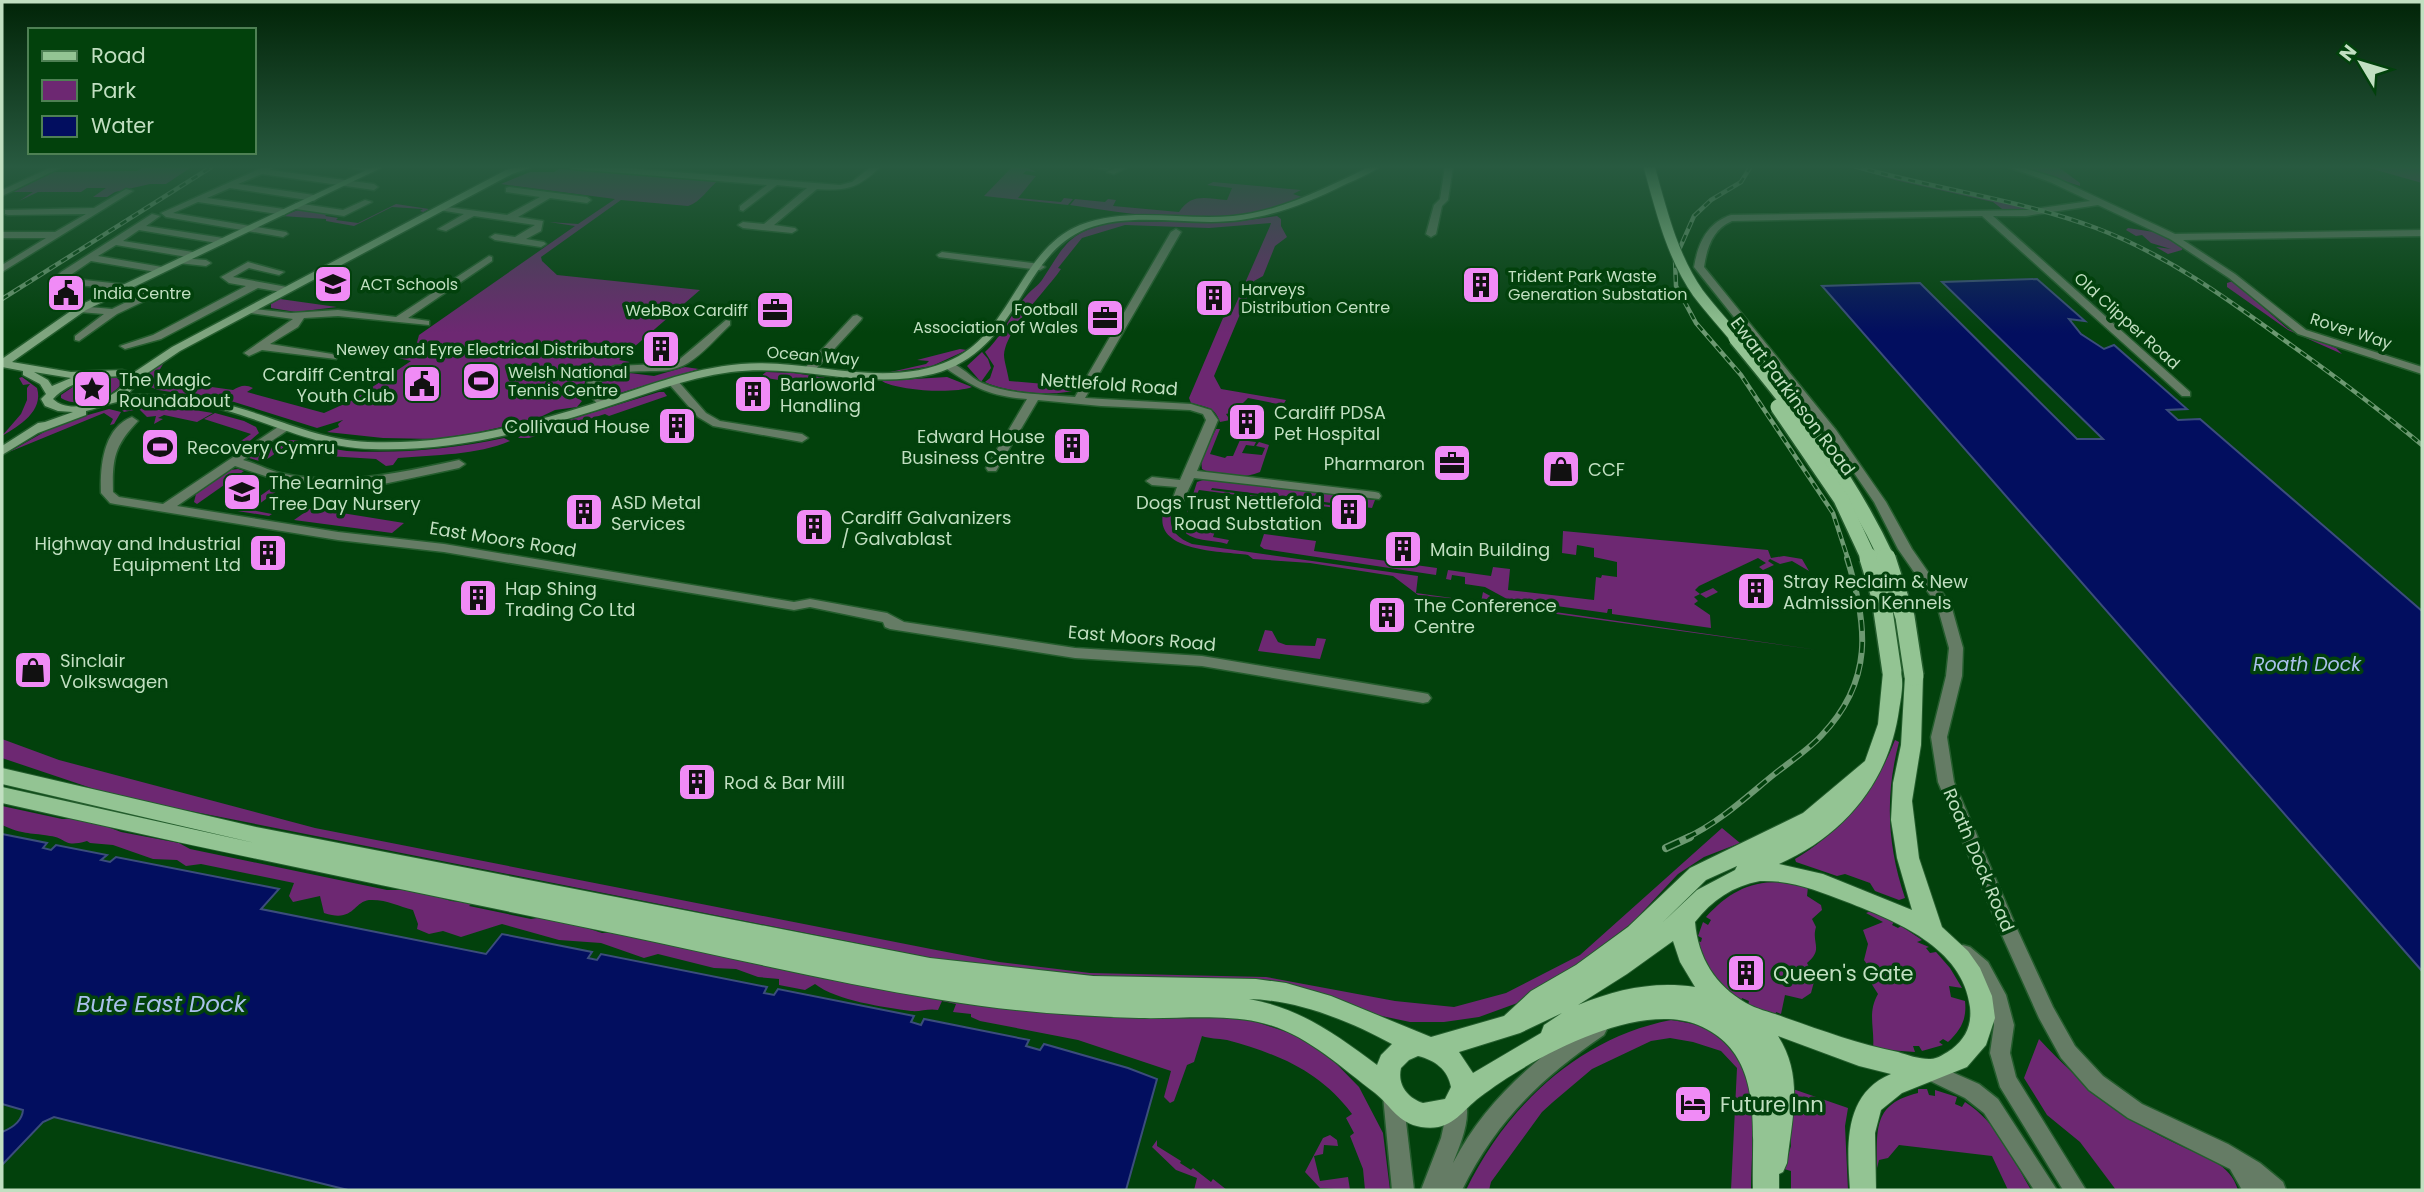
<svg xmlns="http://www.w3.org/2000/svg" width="2424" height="1192" font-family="Poppins,sans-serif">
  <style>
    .green { fill: #6d2872 }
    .water { fill: #020e5f; stroke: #3b4d7c; stroke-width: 2 }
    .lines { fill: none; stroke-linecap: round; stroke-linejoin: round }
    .street-casing { stroke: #245d2d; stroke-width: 3 }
    .secondary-casing { stroke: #245d2d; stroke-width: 3 }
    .primary-casing { stroke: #245d2d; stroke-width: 2 }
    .street { fill: #657c65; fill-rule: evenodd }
    .secondary { fill: #7fa57f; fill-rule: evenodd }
    .primary { fill: #93c493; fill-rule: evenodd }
    .rail-far2-casing { stroke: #6c9971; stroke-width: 4.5 }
    .rail-far1-casing { stroke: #6c9971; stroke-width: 6 }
    .rail-casing { stroke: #6c9971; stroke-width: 8 }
    .rail-far2 { stroke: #02410c; stroke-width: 2.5; stroke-dasharray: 7; stroke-linecap: butt }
    .rail-far1 { stroke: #02410c; stroke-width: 3.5; stroke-dasharray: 11; stroke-linecap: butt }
    .rail { stroke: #02410c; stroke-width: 5; stroke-dasharray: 15; stroke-linecap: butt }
    .primary-bridge-far2-casing { stroke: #245d2d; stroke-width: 13; stroke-linecap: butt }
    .primary-bridge-far1-casing { stroke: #245d2d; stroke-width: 18; stroke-linecap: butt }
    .primary-bridge-casing { stroke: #245d2d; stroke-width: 22; stroke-linecap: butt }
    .primary-bridge-far2 { stroke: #93c493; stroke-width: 11 }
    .primary-bridge-far1 { stroke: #93c493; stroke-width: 15 }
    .primary-bridge { stroke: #93c493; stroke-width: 19 }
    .labels { text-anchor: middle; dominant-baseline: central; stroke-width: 7; stroke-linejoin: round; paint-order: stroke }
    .far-poi-label { font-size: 16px; fill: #c1dfc1; stroke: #02410c; text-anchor: start }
    .far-street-label { font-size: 16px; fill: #c1dfc1; stroke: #02410c }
    .poi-label { font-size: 18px; fill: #c1dfc1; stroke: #02410c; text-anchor: start }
    .street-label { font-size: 18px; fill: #c1dfc1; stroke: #02410c }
    .water-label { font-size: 19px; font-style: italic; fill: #aac0ec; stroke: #02410c }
    .near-poi-label { font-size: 21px; fill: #c1dfc1; stroke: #02410c; text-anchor: start }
    .near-water-label { font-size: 23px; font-style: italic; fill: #aac0ec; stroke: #02410c }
  </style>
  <rect width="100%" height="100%" fill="#02410c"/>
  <!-- green -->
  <g class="green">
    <polygon points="145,166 193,166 166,184 150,184 115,192 107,197 93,197 106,188 87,188 81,192 38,192 19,201 33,192 13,192 53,172 137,171"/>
    <polygon points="1013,166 1024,166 1036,172 1026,171 1023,174 1036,176 1018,198 1061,202 1064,198 1073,199 1068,205 984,196"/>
    <polygon points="1847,166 1852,166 2036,210 2006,212 1993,202 1895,180"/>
    <polygon points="2018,166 2057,166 2080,183 2080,186"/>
    <polygon points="2362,166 2422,166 2422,183"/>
    <path d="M 559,169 L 719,180 C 708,188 700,203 688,206 L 621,200 L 541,257 L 542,261 L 557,275 L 700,290 L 619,360 L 630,362 L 604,369 L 587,377 L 582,390 L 575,396 L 582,401 L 577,407 L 555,410 L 536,419 L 475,433 L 434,439 L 383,438 L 327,432 L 339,427 L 338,424 L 343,420 L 317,428 L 231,401 L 158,390 L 148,386 L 152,384 L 150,376 L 145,376 L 146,373 L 166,359 L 156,376 L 162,380 L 233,390 C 240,386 245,384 253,388 L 247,392 L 324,413 L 353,400 L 411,361 L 398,358 L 416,346 L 419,335 L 575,226 L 549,222 L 578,224 L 615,199 L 501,184 L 530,172 L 554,172 Z"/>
    <path d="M 1213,182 L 1301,190 L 1293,194 L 1302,197 C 1232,231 1144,216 1070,205 L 1075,199 L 1105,202 L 1108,199 L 1116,200 L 1113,206 L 1179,212 C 1191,193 1205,198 1227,200 L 1232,188 L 1207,185 Z"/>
    <polygon points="396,204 429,209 388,231 423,212 420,211 423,209 392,207 354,226 326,221 326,219 282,216 301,209 327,214 325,216 338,218 336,220 358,223"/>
    <path d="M 1277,216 L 1281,219 L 1281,226 L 1287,237 L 1275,246 L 1263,276 L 1254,281 L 1214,376 L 1221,389 L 1286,400 L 1283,405 L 1248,398 L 1237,409 L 1241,410 L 1226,414 L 1230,420 L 1220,422 C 1214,406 1208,408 1191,403 L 1189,398 L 1223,318 L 1231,315 L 1270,226 L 1271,223 L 1209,228 L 1125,225 L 1082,238 L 1058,268 L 1061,269 C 1047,290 1005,330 1004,355 C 1004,361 1008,373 1009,381 L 1079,387 L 1078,389 C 1057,398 1005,392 985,382 L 990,378 L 994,366 L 985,352 C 1003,336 1011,313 1027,295 C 1032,289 1038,286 1042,280 C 1066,243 1069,231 1116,222 L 1241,221 Z"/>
    <polygon points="2128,228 2154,232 2183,247 2182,250 2168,254 2156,247 2171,249 2151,243 2142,235 2136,236 2126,230"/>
    <polygon points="2233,281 2288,329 2336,348 2342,354 2288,330 2227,287 2227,283"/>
    <polygon points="280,299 337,307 296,312 271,308 271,304"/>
    <polygon points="960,349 967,350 932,366 886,373 926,364 929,361 917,360"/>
    <polygon points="982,352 988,359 991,368 981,382 967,366"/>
    <polygon points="685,367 699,369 620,393 608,393 600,386 600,382 614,373 631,370 620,379 623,380 630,373 654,376"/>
    <polygon points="766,372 794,373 857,383 853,386 821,387 760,377"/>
    <path d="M 22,377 L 37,388 C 44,411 19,426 2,436 L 21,414 L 27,400 L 27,388 L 30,384 L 23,385 L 19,378 Z"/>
    <path d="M 100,377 L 116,377 L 122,383 C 112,399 77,409 61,398 L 61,395 L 80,382 Z"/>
    <path d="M 947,377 L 972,387 C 954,394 898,391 882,381 Z"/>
    <polygon points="659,392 664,392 667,396 609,416 605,414 529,438 518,438 523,434"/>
    <polygon points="131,406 175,407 213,413 197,422 164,415 158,418 163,419 154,424 156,416 147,417 139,409 124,412 121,409"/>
    <polygon points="109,409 121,412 114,424 110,425 113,419 104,413 9,452 60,423"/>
    <polygon points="215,413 244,421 256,427 259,433 244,446 235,445 251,434 204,419"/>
    <path d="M 1216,429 L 1220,429 L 1210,454 L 1225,458 L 1227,456 L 1233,456 L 1240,440 L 1256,442 L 1254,446 L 1246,445 L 1242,453 L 1262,455 L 1265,448 L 1256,446 L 1259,442 L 1269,445 L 1260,472 C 1244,479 1217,478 1202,469 L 1201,460 Z"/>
    <path d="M 504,438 L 510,441 C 477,455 435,455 398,458 L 393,465 L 386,466 L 376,459 L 328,456 L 283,448 L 263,462 L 249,458 C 259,449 274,442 288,440 C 307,439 328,449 347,451 C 400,454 452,449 504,438 Z"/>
    <polygon points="238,469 244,471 197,504 194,502 196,494 230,470"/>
    <polygon points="1206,479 1375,500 1372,508 1212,488 1211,490 1344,507 1344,509 1199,490 1187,513 1197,482"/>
    <polygon points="280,482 302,486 295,490 281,488 251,510 272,514 269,516 225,509 230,506 243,508"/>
    <path d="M 1166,505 L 1174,506 C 1166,525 1173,536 1192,544 L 1418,576 L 1416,593 L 1459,599 L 1418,595 L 1393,576 L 1310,563 L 1253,559 L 1248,555 C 1219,551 1145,552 1166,505 Z"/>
    <polygon points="311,508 404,523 392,533 294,520"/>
    <path d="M 1178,522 L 1216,528 L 1213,537 L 1229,540 L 1227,544 C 1209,538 1187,544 1178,522 Z"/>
    <polygon points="1563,531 1768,550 1771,558 1784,556 1802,559 1809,571 1792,561 1780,564 1770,559 1768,561 1774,565 1763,570 1759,567 1766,563 1758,558 1699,586 1695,590 1700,594 1713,588 1718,592 1706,598 1700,594 1694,597 1698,601 1694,604 1710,615 1711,628 1612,614 1612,609 1608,609 1607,613 1507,599 1485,587 1465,584 1465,577 1452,575 1451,580 1446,579 1448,570 1491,576 1493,567 1510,569 1508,590 1594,600 1596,577 1601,578 1602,575 1617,577 1617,562 1594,557 1594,548 1577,545 1576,555 1562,553"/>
    <polygon points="1264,534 1316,541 1314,551 1437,568 1436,575 1264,549 1260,546"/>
    <polygon points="1483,592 1507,605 1818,650 1469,602 1481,602"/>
    <polygon points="1265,630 1272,631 1278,642 1286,645 1315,646 1317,638 1326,639 1320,659 1258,651"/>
    <polygon points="2,739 59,760 315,828 931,949 999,962 1090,973 1266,977 1395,1001 1454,1007 1506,993 1580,955 1722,828 1740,843 1704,857 1678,874 1633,922 1552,984 1523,1001 1479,1017 1444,1022 1410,1022 1377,1015 1317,992 1265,982 1157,980 1035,971 942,960 180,809 109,794 2,758"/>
    <path d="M 1895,740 L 1899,742 C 1885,795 1887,845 1905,898 L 1899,900 L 1875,891 L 1870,883 L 1845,874 L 1837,876 L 1796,862 L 1795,859 C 1842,831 1875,792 1895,740 Z"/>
    <path d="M 2,806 L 62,819 L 87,819 L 121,832 L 179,843 L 190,849 L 387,890 L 416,890 L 451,901 L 472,903 L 469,906 L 531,919 L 550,916 L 602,933 L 622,933 L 724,952 L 728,958 L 773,962 C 781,973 791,970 803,969 L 1067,1015 L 1244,1018 L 1314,1041 L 1359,1087 L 1383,1133 L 1390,1190 L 1365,1190 L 1363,1169 L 1350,1136 L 1354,1133 L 1346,1118 L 1352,1114 C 1320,1071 1278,1054 1227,1040 C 1217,1038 1210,1039 1202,1036 L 1194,1062 L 1187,1065 L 1174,1101 L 1170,1103 L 1164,1097 L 1171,1071 L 1078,1040 L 980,1021 L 971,1017 L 971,1014 L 953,1012 L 956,1004 L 942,1001 L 938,1010 C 928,1008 921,1012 911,1011 C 884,1007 837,1001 815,984 L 805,990 L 779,985 L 779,979 L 758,977 L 736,969 L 714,968 L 658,954 L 644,958 L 601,943 L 559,940 L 502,924 L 461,937 L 443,931 L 429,934 L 417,929 L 418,924 L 413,910 C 398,906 386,899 369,900 C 353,902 354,923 324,913 L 320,896 L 293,902 L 289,896 L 294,883 L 201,864 L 186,866 L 177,860 L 153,859 L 113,845 L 90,843 L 87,841 C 62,848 68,838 50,836 C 26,832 25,835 2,825 Z"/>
    <path d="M 1778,882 L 1808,887 L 1807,896 L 1821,905 L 1822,910 L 1812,919 L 1816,927 C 1811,943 1824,949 1807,963 L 1815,978 L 1811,993 L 1802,999 L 1785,995 L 1781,1014 L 1776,1012 L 1775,1016 L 1748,1005 L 1749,1001 L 1742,998 L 1741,1001 L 1710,974 L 1697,941 L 1701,942 L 1702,938 L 1698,936 L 1703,922 L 1708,925 L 1711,920 L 1706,917 C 1727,894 1747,882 1778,882 Z"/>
    <path d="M 1871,911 L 1894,922 L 1892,925 L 1898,928 L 1901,926 L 1922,940 L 1917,942 L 1929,947 L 1926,948 L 1930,953 L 1936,952 L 1950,968 L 1962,988 L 1949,986 L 1951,997 L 1965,1001 C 1967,1019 1961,1030 1948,1042 L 1943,1039 L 1939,1042 L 1943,1045 L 1922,1051 L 1919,1046 L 1913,1046 L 1915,1052 L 1873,1049 C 1875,1028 1867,1013 1878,994 L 1871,983 L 1875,976 L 1864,960 L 1868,944 L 1863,930 L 1883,922 L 1866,913 Z"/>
    <path d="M 1671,1020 C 1688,1023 1708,1025 1722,1036 C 1763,1067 1751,1145 1751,1190 L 1731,1190 L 1737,1068 L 1721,1051 L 1693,1042 L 1670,1038 L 1651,1041 L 1592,1069 L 1553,1102 L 1542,1112 L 1491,1182 L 1489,1190 L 1466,1190 C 1506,1107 1578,1038 1671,1020 Z"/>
    <path d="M 2039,1039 C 2083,1086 2122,1119 2181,1146 C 2204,1157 2230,1163 2238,1190 L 2116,1190 L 2080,1142 L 2047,1115 L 2024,1078 Z"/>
    <polygon points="1790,1088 1848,1108 1845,1126 1848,1190 1791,1190 1791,1171 1784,1169 1791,1146"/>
    <path d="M 1918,1089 L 1927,1089 L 1929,1095 L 1935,1096 L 1935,1090 L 1957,1097 L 1955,1104 L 1962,1107 L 1965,1102 C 1997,1122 2013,1159 2031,1190 L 2008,1190 L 1992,1156 L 1899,1145 L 1888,1158 L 1879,1160 L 1877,1168 C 1877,1128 1873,1104 1918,1093 Z"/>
    <polygon points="1330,1135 1337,1140 1338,1146 1324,1145 1323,1154 1314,1156 1320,1181 1348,1177 1350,1190 1320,1188 1305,1172 1323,1138"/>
    <polygon points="1157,1140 1157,1146 1181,1161 1180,1163 1191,1170 1193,1168 1211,1182 1213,1179 1227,1190 1194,1190 1197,1178 1176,1170 1152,1147"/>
  </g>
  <!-- water -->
  <g class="water">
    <polygon points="2037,279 2085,321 2069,319 2081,334 2104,349 2114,345 2187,409 2167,410 2178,420 2200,419 2422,611 2422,971 1822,286 1920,283 2077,439 2103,439 1942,282"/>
    <path d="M 2,834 L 47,843 L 43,848 L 51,850 L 56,845 L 107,855 L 101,860 L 110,862 L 116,857 L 279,889 L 261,909 L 486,954 L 502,934 L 592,952 L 588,958 L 597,960 L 601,954 L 767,987 L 764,993 L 774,995 L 778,989 L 914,1016 L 911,1022 L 921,1025 L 924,1019 L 1029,1040 L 1026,1046 L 1040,1050 L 1044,1044 L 1128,1068 L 1157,1079 L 1126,1190 L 348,1190 L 54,1117 L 43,1122 L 2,1165 L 2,1132 C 12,1128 22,1122 23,1110 L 2,1104 Z"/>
  </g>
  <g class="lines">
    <defs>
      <g id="street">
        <polygon points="54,166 64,166 2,196 2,190"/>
        <polygon points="266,166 276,166 270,170 374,184 378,187 374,190 262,174 238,184 314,195 318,198 314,201 230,188 207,198 284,209 288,212 284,215 198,202 173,213 286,232 288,234 283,237 166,217 161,213"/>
        <polygon points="342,166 366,166 377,169 373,172"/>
        <path d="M 569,166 L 600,166 L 840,185 L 852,182 L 872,166 L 881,166 C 859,188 847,191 817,189 L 774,225 L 795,228 L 797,230 L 792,233 L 743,228 L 738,225 L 743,222 L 764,224 L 807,188 L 777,185 L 743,211 L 740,210 L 740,206 L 767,185 L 573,169 Z"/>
        <polygon points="1089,166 1110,166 1111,167 1107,170"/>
        <polygon points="1119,166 1130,166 1114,174 1107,172"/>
        <polygon points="1445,166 1453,166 1448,200 1442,206 1436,234 1431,237 1426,234 1434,205 1440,199"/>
        <path d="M 2005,166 L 2017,166 L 2056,178 L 2175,234 L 2422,230 L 2422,236 L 2183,240 L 2235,274 L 2306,330 L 2422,367 L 2422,374 L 2298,334 L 2229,278 L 2170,239 L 2098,205 L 2026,216 L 1993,216 L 2190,392 L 2190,396 L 2182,396 L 1982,216 L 1732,221 C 1713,229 1707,247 1704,267 L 1836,430 L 1886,502 L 1912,549 L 1951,605 L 1963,648 L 1962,676 L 1947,737 L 1954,782 L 2018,931 L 2053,1007 L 2075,1046 L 2103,1076 L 2142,1104 L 2228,1144 L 2260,1163 L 2283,1182 L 2286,1190 L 2242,1190 L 2230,1169 L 2128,1118 L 2089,1090 L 2061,1058 L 2039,1018 L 2000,931 L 1938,782 L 1931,737 L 1946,676 L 1949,648 L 1937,605 L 1898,549 L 1874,502 L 1828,435 L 1694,267 C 1698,243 1707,223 1731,215 L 2026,210 L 2090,201 L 2050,182 Z"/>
        <polygon points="509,187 587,197 591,200 587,203 550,198 518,217 543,221 541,231 526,239 544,242 546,244 541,247 495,240 490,237 495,234 515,237 535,225 474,216 446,231 438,229 464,214 439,210 439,206 507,215 540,197 506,192 506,188"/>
        <polygon points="126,189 133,191 2,272 2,265 46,238 2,238 2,232 55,232 86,214 8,215 5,214 5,210 94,208"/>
        <polygon points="365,200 372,202 344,216 296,209 292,206 296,203 343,210"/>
        <polygon points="152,214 160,216 146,226 223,238 228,241 223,244 139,230 123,241 193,252 198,255 193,258 116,245 98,256 162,267 167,270 162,273 91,261 66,278 130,285 131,287 126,290 59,283 54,280 61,272"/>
        <path d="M 1176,229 L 1181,232 L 1085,398 L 1191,404 L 1211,410 L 1218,420 L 1197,471 L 1375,492 L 1379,493 L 1381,496 L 1379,499 L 1194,478 L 1183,501 L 1175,501 L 1173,498 L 1177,487 L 1152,485 L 1146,481 L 1152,477 L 1180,480 L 1206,420 L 1203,414 L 1190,410 L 1101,406 L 1038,400 L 996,471 L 988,471 L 986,468 L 1027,399 C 989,396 975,388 944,367 L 944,363 C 958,361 969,377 982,383 C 1010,395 1045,394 1075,397 L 1171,232 Z"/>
        <polygon points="942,252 1040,264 1045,267 1040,270 939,257 937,255"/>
        <polygon points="489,256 492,257 492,261 408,318 429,321 429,325 338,316 304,318 298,327 270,344 332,354 337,357 336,359 262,350 249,356 244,353 293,319 250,313 245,310 246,308 291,313 338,310 396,317"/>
        <polygon points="181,258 206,260 211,263 206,266 178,263 178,259"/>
        <polygon points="248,262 284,272 279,275 249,268 233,277 287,287 292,290 287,293 258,288 161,339 125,349 120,346 153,335 246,286 229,283 221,277"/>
        <polygon points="151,291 155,292 155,296 117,314 79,341 75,340 75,336 104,314 67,311 62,308 67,305 112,309 141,295 142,292"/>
        <polygon points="857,315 862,318 861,320 813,372 805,372 805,368 853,316"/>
        <path d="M 726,320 L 730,321 L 730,325 C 717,337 703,354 688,363 C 661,380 629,361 598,383 L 598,390 L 609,404 L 607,406 L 599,406 L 586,390 L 588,380 L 600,372 L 615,366 L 660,364 L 680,359 Z"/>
        <polygon points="673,379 677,380 706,413 720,421 802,434 808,438 802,442 713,426 698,417 669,384 667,382"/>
        <path d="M 132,417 L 138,421 C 115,445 112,458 113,492 L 119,497 L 163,504 L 284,423 L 290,427 L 288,430 L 243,460 C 256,463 267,470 280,473 C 342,487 398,473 459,460 L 465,464 L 459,468 L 374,486 L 337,487 L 277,480 L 235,466 L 177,506 L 338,532 L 444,544 L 794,602 L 810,599 L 887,613 L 904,622 L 1075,648 L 1202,656 L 1423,693 L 1428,694 L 1431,698 L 1428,702 L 1423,703 L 1202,666 L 1075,658 L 890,629 L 885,627 L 883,622 L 810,607 L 794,610 L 444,552 L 338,540 L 115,504 L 110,503 L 101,493 C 100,467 103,428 132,417 Z"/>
        <polygon points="1963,945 1970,947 1988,962 2006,995 2014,1025 2010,1053 2016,1077 2086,1190 2063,1190 2000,1087 1990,1053 1994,1025 1990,1002 1974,974 1956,959 1954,953 1956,947"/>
        <path d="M 1597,1020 L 1604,1023 L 1607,1029 L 1604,1035 C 1541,1078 1496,1121 1462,1190 L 1421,1190 L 1441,1138 L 1450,1097 L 1457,1094 L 1464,1097 C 1473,1116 1460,1145 1453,1163 C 1478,1114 1517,1075 1560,1043 C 1572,1035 1584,1025 1597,1020 Z"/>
        <polygon points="1929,1062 1979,1084 1998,1099 2057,1190 2034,1190 1984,1113 1965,1098 1922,1077 1919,1071 1922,1065"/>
        <polygon points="1393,1087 1400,1089 1403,1096 1414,1190 1392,1190 1383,1096 1386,1089"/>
      </g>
      <path id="secondary" d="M 375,166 L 385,166 L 86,310 L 12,362 L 71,372 L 122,370 L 133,373 L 172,347 L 506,170 L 523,166 L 535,166 L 512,174 L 180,351 L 137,380 L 137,384 L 127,395 C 165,394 203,397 239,408 C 283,421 322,440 368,442 C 445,445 519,427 592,404 C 640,389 690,368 741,364 C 810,358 886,391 953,359 C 1011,332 1020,249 1080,225 C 1130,206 1182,221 1233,216 C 1283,211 1327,187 1371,166 L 1381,166 C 1370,174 1357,179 1344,185 C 1302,206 1259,222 1211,222 C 1170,222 1126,214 1086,229 C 1019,256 1020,351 933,374 C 866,391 799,363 731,372 C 685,378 641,396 597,410 C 524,433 449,452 372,449 C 316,447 275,424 224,410 C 196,403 140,396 113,403 C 104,405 96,409 86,411 L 86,415 L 38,433 L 2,455 L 2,446 L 38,423 L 45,422 L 73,412 L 58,411 L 45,406 L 41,399 L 46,394 L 40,384 L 23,375 L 23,371 L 2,367 L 2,359 L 78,306 ZM 34,372 L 71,378 L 52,386 L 48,380 ZM 122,376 L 127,382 C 113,399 72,417 53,399 C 71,380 96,377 122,376 Z"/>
      <path id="primary" d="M 1892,666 L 1899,668 C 1905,678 1901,698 1899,710 C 1889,781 1845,835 1779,864 L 1823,874 L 1912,910 L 1897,858 L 1891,820 L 1893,783 L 1901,745 L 1905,676 L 1907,672 L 1921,672 L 1923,676 L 1921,745 L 1912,801 L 1919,858 L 1942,927 L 1968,951 L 1980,968 L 1992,996 L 1995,1018 L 1986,1045 L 1967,1067 L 1902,1093 L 1881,1110 L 1875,1133 L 1876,1190 L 1850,1190 C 1847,1146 1843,1094 1891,1074 L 1859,1066 L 1778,1036 C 1804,1076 1792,1118 1787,1163 L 1783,1172 L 1779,1174 L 1779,1190 L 1753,1190 C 1751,1130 1766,1053 1698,1025 C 1636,1000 1528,1060 1480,1097 C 1460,1112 1452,1132 1421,1127 C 1398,1123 1391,1106 1375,1093 C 1339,1066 1303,1031 1258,1022 C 1219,1014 1178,1019 1139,1018 C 1073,1016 1007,1011 942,1000 C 835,983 728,957 622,935 C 415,892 208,850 2,803 L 2,787 L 255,843 L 2,784 L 2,768 L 256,827 L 930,958 L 1093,976 L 1256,979 L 1286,983 L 1331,996 L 1431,1037 L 1504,1016 L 1531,991 L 1576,965 L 1628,927 L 1690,868 L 1803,813 L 1865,761 L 1878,724 L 1883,672 L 1885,668 ZM 1737,866 L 1735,870 L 1697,890 L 1662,923 L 1706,880 ZM 1760,881 C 1793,880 1818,891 1847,902 C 1895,921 1963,947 1970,1007 C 1972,1025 1966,1038 1952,1049 C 1946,1053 1936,1060 1929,1059 C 1919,1059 1907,1055 1898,1052 C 1859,1044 1823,1031 1786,1018 C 1774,1013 1758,1010 1746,1003 C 1715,985 1698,958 1695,922 C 1712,900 1733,886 1760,881 ZM 1673,941 L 1680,962 L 1695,987 C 1654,981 1617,989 1578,1005 L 1627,974 ZM 1249,999 C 1297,1000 1350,1021 1392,1044 L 1381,1055 L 1377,1065 C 1337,1035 1300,1008 1249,999 ZM 1562,1013 L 1544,1025 L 1541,1033 L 1473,1073 L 1459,1052 L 1520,1033 ZM 1418,1056 C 1435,1060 1448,1070 1451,1087 L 1445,1099 L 1423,1103 C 1408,1098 1397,1085 1401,1068 L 1409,1060 Z"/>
    </defs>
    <!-- street casing -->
    <use href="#street" class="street-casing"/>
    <!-- secondary casing -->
    <use href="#secondary" class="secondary-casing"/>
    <!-- primary casing -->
    <use href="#primary" class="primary-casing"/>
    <!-- street -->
    <use href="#street" class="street"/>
    <!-- secondary -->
    <use href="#secondary" class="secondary"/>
    <!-- primary -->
    <use href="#primary" class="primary"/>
    <defs>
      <g id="rail-far2">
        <polyline points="1751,166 1741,182 1711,200 1694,216 1675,259 1676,286 1696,323 1741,375 1833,513 1848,559"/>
        <path d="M 1854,166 C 1934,189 2018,199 2096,228 C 2168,255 2229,300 2291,345 C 2336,377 2380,410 2422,445"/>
        <polyline points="2,299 213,166"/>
      </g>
      <path id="rail-far1" d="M 1686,838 C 1718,823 1744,799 1772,776 C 1788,763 1807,751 1821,736 C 1874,681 1868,625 1847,558"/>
      <polyline id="rail" points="1666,848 1690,837"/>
    </defs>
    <!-- rail-far2 casing -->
    <use href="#rail-far2" class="rail-far2-casing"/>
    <!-- rail-far1 casing -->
    <use href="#rail-far1" class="rail-far1-casing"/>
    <!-- rail casing -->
    <use href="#rail" class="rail-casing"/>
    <!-- rail-far2 -->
    <use href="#rail-far2" class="rail-far2"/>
    <!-- rail-far1 -->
    <use href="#rail-far1" class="rail-far1"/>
    <!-- rail -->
    <use href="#rail" class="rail"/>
    <defs>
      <path id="primary-bridge-far2" d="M 1649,166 C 1661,210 1672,256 1698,293 C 1710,309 1724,324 1737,340"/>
      <g id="primary-bridge-far1">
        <path d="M 1736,338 C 1795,409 1848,475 1887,559"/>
        <polyline points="1778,407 1841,499 1869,559"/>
      </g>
      <g id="primary-bridge">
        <polyline points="1869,558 1881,597 1892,672"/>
        <polyline points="1886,558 1905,617 1914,676"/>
      </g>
    </defs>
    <!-- primary-bridge-far2 casing -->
    <use href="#primary-bridge-far2" class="primary-bridge-far2-casing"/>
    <!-- primary-bridge-far1 casing -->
    <use href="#primary-bridge-far1" class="primary-bridge-far1-casing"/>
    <!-- primary-bridge casing -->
    <use href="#primary-bridge" class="primary-bridge-casing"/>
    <!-- primary-bridge-far2 -->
    <use href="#primary-bridge-far2" class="primary-bridge-far2"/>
    <!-- primary-bridge-far1 -->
    <use href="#primary-bridge-far1" class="primary-bridge-far1"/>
    <!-- primary-bridge -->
    <use href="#primary-bridge" class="primary-bridge"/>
  </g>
  <!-- sky -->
  <linearGradient id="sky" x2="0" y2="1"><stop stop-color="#012407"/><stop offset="0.5" stop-color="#285a40"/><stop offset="1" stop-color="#285a40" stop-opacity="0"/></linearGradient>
  <rect width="2424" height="333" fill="url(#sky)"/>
  <!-- icons -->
  <defs>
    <symbol id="school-square" viewBox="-11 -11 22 22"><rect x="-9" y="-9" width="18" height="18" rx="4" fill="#f08bf6" stroke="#02410c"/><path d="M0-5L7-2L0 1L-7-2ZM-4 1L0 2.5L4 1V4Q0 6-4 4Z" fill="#111"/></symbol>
    <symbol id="building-square" viewBox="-11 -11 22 22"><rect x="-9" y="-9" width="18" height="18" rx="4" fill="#f08bf6" stroke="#02410c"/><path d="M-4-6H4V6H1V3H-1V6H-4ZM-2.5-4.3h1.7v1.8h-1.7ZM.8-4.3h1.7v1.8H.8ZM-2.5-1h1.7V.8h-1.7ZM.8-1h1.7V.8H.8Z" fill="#111"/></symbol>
    <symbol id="civic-square" viewBox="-11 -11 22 22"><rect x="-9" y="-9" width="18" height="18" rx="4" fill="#f08bf6" stroke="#02410c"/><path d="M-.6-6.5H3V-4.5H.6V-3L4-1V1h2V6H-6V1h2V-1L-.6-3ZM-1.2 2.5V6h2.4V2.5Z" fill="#111"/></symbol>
    <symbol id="office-square" viewBox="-11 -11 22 22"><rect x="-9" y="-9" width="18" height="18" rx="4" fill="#f08bf6" stroke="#02410c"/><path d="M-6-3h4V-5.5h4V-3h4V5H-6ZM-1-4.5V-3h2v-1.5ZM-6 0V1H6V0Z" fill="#111"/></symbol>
    <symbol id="stadium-square" viewBox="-11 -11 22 22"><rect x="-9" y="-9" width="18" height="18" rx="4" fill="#f08bf6" stroke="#02410c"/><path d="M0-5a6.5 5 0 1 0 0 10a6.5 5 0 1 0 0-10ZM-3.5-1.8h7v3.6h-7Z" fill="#111"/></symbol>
    <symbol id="sight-square" viewBox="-11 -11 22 22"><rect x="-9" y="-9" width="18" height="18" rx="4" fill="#f08bf6" stroke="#02410c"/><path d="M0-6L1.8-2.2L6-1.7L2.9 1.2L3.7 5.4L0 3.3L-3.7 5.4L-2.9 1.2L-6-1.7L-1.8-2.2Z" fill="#111"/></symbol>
    <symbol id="shop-square" viewBox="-11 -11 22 22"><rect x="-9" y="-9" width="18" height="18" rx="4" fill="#f08bf6" stroke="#02410c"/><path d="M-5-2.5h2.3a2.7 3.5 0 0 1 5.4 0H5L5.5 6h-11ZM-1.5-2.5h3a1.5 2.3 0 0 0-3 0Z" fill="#111"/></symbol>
    <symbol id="hotel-square" viewBox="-11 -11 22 22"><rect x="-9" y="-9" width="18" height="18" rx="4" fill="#f08bf6" stroke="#02410c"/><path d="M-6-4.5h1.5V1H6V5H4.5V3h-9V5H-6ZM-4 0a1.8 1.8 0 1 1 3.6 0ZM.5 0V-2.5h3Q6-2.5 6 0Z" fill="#111"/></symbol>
  </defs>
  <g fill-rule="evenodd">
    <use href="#school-square" x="311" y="262" width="44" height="44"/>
    <use href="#building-square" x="1459" y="263" width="44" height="44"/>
    <use href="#civic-square" x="44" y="271" width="44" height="44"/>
    <use href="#building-square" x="1192" y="276" width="44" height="44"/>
    <use href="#office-square" x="753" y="288" width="44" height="44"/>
    <use href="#office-square" x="1083" y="296" width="44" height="44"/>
    <use href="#building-square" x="639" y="327" width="44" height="44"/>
    <use href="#stadium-square" x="459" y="359" width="44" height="44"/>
    <use href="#civic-square" x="400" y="362" width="44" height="44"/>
    <use href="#sight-square" x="70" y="367" width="44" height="44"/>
    <use href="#building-square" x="731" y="372" width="44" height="44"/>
    <use href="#building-square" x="1225" y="400" width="44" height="44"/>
    <use href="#building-square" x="655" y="404" width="44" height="44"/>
    <use href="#building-square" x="1050" y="424" width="44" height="44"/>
    <use href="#stadium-square" x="138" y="425" width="44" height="44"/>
    <use href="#office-square" x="1430" y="441" width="44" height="44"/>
    <use href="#shop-square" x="1539" y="447" width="44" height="44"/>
    <use href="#school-square" x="220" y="470" width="44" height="44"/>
    <use href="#building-square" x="562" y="490" width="44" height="44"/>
    <use href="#building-square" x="1327" y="490" width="44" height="44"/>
    <use href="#building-square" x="792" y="505" width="44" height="44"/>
    <use href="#building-square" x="1381" y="527" width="44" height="44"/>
    <use href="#building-square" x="246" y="531" width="44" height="44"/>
    <use href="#building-square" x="1734" y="569" width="44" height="44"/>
    <use href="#building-square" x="456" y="576" width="44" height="44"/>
    <use href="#building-square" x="1365" y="593" width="44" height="44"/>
    <use href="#shop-square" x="11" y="648" width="44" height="44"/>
    <use href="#building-square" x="675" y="760" width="44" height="44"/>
    <use href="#building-square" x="1724" y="951" width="44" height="44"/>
    <use href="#hotel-square" x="1671" y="1082" width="44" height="44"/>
  </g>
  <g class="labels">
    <!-- far-poi labels -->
    <g class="far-poi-label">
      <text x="1508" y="276">Trident Park Waste<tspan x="1508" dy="18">Generation Substation</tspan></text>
      <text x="360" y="284">ACT Schools</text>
      <text x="1241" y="289">Harveys<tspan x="1241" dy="18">Distribution Centre</tspan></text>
      <text x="93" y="293">India Centre</text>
      <text x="1078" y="309" text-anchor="end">Football<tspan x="1078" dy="18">Association of Wales</tspan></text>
      <text x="748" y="310" text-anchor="end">WebBox Cardiff</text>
      <text x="634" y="349" text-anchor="end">Newey and Eyre Electrical Distributors</text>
      <text x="508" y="372">Welsh National<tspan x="508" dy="18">Tennis Centre</tspan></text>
    </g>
    <!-- far-street labels -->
    <g class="far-street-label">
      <text transform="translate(2127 321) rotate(42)">Old Clipper Road</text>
      <text transform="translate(2351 331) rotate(18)">Rover Way</text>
      <text transform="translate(813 356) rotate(5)">Ocean Way</text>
    </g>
    <!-- poi labels -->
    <g class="poi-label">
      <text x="395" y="374" text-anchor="end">Cardiff Central<tspan x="395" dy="21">Youth Club</tspan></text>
      <text x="119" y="379">The Magic<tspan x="119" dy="21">Roundabout</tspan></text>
      <text x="780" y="384">Barloworld<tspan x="780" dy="21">Handling</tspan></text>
      <text x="1274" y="412">Cardiff PDSA<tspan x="1274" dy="21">Pet Hospital</tspan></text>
      <text x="650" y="426" text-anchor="end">Collivaud House</text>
      <text x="1045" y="436" text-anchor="end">Edward House<tspan x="1045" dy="21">Business Centre</tspan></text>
      <text x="187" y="447">Recovery Cymru</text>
      <text x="1425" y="463" text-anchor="end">Pharmaron</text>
      <text x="1588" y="469">CCF</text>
      <text x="269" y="482">The Learning<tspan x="269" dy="21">Tree Day Nursery</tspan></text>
      <text x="611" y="502">ASD Metal<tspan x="611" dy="21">Services</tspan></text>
      <text x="1322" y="502" text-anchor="end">Dogs Trust Nettlefold<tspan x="1322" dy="21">Road Substation</tspan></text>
      <text x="841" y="517">Cardiff Galvanizers<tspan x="841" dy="21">/ Galvablast</tspan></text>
      <text x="241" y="543" text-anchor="end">Highway and Industrial<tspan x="241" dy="21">Equipment Ltd</tspan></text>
      <text x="1430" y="549">Main Building</text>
      <text x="1783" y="581">Stray Reclaim &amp; New<tspan x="1783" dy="21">Admission Kennels</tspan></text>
      <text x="505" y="588">Hap Shing<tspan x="505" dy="21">Trading Co Ltd</tspan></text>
      <text x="1414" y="605">The Conference<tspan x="1414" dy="21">Centre</tspan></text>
      <text x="60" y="660">Sinclair<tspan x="60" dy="21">Volkswagen</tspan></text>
      <text x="724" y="782">Rod &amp; Bar Mill</text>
    </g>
    <!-- street labels -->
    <g class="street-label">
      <text transform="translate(1109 384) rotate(4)">Nettlefold Road</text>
      <text transform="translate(1793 396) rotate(53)">Ewart Parkinson Road</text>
      <text transform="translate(503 539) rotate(9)">East Moors Road</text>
      <text transform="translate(1142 638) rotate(5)">East Moors Road</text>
      <text transform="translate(1979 860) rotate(67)">Roath Dock Road</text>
    </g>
    <!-- water labels -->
    <g class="water-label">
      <text x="2307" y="664">Roath Dock</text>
    </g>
    <!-- near-poi labels -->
    <g class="near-poi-label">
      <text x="1773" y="973">Queen's Gate</text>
      <text x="1720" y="1104">Future Inn</text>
    </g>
    <!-- near-water labels -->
    <g class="near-water-label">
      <text x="161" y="1004">Bute East Dock</text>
    </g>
  </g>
  <!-- border -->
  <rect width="2424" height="1192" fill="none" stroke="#c1dfc1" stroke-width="7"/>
  <!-- legend -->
  <rect x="28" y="28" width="228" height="126" fill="#02410c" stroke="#4e8054" stroke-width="2"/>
  <rect x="42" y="51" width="35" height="10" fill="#93c493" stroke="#4e8054" stroke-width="2"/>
  <text x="91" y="63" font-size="21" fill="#c1dfc1">Road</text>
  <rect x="42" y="80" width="35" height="21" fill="#6d2872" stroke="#4e8054" stroke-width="2"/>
  <text x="91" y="98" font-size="21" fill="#c1dfc1">Park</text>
  <rect x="42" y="116" width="35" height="21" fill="#020e5f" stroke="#4e8054" stroke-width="2"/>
  <text x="91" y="133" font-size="21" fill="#c1dfc1">Water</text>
  <!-- north arrow -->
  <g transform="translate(2361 63) rotate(308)" stroke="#02410c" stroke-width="5" paint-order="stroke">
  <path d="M0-5L12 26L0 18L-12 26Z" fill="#c1dfc1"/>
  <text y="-10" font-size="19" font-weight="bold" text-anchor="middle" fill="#c1dfc1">N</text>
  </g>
</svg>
